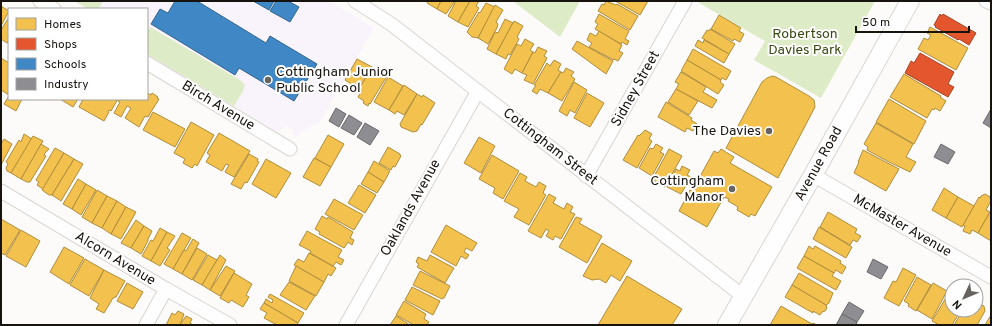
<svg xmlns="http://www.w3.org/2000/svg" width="992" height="326" font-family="Overpass,sans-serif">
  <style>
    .education { fill: #f9f3fc }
    .green { fill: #ddecc6 }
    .homes { fill: #f2c14e; stroke: #b08d3b }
    .shops { fill: #e4572e; stroke: #a64324 }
    .schools { fill: #3f88c5; stroke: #33658e }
    .industry { fill: #8d8d92; stroke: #6a686a }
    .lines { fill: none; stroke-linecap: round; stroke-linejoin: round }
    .street-casing { stroke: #d8d5d1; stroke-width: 15 }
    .secondary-casing { stroke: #d8d5d1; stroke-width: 20 }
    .street { stroke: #fffefe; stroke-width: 13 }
    .secondary { stroke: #fffefe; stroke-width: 18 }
    .poi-dot { fill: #676460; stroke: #fff; stroke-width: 1.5 }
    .labels { text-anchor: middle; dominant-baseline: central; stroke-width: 4; stroke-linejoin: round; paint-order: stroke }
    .park-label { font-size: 14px; fill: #364910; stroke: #fff }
    .poi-label { font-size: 14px; fill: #17130e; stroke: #fff; text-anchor: end }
    .street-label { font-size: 14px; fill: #17130e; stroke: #fff }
  </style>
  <rect width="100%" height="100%" fill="#fcfbf9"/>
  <!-- education -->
  <polygon class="education" points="103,1 329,1 374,28 320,122 312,125 294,138 293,130 285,126 278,132 147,54 147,9 98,9"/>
  <!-- green -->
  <g class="green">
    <polygon points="74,1 103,1 99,8 101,9 88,9"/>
    <polygon points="513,1 580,1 560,37"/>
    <polygon points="700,1 875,1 821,98 754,60 765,41 699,3"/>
    <polygon points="150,27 240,80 245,85 243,91 234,106 147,54 147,31"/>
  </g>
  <!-- homes -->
  <g class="homes">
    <polygon points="428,1 441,1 437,9 427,3"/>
    <polygon points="441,1 455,1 446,14 437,9"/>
    <polygon points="456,1 470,1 458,22 448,16"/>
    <polygon points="470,1 479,1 476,6 479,8 468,27 458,22"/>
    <polygon points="606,1 616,5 617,4 638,16 630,30 598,11 602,4 604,5"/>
    <polygon points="615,1 648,1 640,15"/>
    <polygon points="486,3 495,7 478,38 472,37 467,32 479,12 480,13"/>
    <polygon points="495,5 503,10 496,22 498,24 497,28 488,44 478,38"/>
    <polygon points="1,6 9,11 1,26"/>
    <polygon points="599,14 629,31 625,39 629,41 627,45 622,42 621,44 595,29 598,24 595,22"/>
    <polygon points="719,15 741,28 739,31 744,34 740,42 734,39 733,41 711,29"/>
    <polygon points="9,17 9,40 7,43 1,39 1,30"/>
    <polygon points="505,19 513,23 496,54 487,49 495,32 498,33"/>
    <polygon points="514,21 523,26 517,37 519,39 510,55 508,54 506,59 496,54"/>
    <polygon points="930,27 968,48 956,70 918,49 924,38 928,40 931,35 927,33"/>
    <polygon points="710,29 735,44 729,54 702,38 707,30 709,31"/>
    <polygon points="599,31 622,45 619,51 623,53 618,61 614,59 614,60 589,47 592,43 587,40 590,33 596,36"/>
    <polygon points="525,39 534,44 530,50 533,52 522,73 515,69 512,74 504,69 517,44 521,46"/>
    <polygon points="698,40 703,43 704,40 729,54 724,63 695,46"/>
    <polygon points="577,41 613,61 606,74 572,49"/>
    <polygon points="538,47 547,51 544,56 547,58 533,84 524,80 527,75 522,73 533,52 535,53"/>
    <polygon points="693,49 731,71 726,80 722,78 721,80 687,60"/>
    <polygon points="1,58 9,63 9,95 1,90"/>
    <polygon points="357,59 372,67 359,89 345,80"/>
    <polygon points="554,60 561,64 558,70 561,72 548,93 540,89 537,94 532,91 536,85 534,85 547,63 550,66"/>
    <polygon points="687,60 721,80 720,82 724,85 718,94 681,71"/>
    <polygon points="372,67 387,76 370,104 369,103 368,106 363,103 364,101 358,97 362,90 359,89"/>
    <polygon points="566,68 574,72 571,76 575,79 562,101 548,93 561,72 563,73"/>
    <polygon points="681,72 706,87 703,92 717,100 712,108 676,89 679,84 675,82"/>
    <polygon points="904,74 941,96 940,97 946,101 940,111 935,108 934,110 932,109 927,118 890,97"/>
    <polygon points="772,76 776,77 809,96 814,100 815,107 778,178 726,148 762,82 767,78"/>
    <polygon points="388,77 403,86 389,110 374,102"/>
    <polygon points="574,82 587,90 575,113 570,110 567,116 559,111"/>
    <polygon points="404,85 417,94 404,115 397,111 395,114 389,110"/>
    <polygon points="676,89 698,101 689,115 668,102"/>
    <polygon points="147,93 151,95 152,93 158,97 157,98 159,99 148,117 145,116 139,127 125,118 131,108 127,106 121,117 114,113 120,102 118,101 119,99 147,99"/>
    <polygon points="587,93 604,103 590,127 574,118"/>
    <polygon points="417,94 422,97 423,95 435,103 422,125 421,124 417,131 413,132 401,127 400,124"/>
    <polygon points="9,96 9,99 22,99 16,111 4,104"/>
    <polygon points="60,99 78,99 73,107"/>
    <polygon points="83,99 118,99 111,111 109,110 108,112 109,112 104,121 79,107"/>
    <polygon points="889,99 926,121 914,144 876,122"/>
    <polygon points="666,102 692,118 691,120 697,124 693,131 687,128 685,132 658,117"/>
    <polygon points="153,112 185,129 175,147 143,130"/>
    <polygon points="191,122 214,135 197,166 195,164 192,168 183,163 185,159 174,153"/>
    <polygon points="876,123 913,144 906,157 916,162 910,172 889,162 867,150 868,147 864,144"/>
    <polygon points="645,130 652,134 649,139 652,141 637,168 623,160 638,135 639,136"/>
    <polygon points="219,133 250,151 234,177 225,172 229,165 226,164 222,171 206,162 210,155 207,153"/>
    <polygon points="24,134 32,139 11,173 7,171 6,168 8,164 6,162 19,140 21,142"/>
    <polygon points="328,135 344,144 331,167 315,158"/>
    <polygon points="33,136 43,141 21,179 11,173"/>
    <polygon points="479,137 495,146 481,173 464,163"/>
    <polygon points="4,139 12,144 1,165 1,144"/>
    <polygon points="41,144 49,149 45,153 44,155 46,156 30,182 27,182 21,179"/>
    <polygon points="656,144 663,148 660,152 664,154 652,176 639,168 650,148 653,149"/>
    <polygon points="388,147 400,154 400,155 401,156 395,167 393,166 391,170 379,163"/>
    <polygon points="55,148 64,153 43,189 37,185 39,182 36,180"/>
    <polygon points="669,149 682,156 665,187 652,180"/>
    <polygon points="721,149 734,157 730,163 772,187 755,216 751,214 749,217 737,210 738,207 728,201 729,199 724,197 707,227 679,211 690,190 692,191 714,151 718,153"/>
    <polygon points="863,150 899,169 886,191 854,173 859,162 858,162"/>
    <polygon points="64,153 74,159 52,195 49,195 42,190"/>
    <polygon points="249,154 258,159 257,161 259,162 247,183 245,182 241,189 231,184"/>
    <polygon points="492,155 519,171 503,199 493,193 495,188 479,179"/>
    <polygon points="314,158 331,167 320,186 303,177"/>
    <polygon points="74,159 83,164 61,201 52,195"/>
    <polygon points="266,159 291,173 276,198 252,184"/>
    <polygon points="374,161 390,171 384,182 368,172"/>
    <polygon points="682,166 690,170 687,175 691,177 681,194 667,187 676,169 680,171"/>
    <polygon points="368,172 384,182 377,193 361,184"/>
    <polygon points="520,173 527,177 525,181 536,187 539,182 546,186 543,193 546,195 529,225 514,217 519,209 504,201"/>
    <polygon points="78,179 86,184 72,209 63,204"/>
    <polygon points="86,184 96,190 81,215 72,209"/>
    <polygon points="359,185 376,195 365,213 348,203"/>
    <polygon points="944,188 958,197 946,218 932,210"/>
    <polygon points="97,190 107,196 92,223 82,217"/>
    <polygon points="549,194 556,198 553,203 564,209 567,203 573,207 570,212 575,214 561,239 555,236 553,240 546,236 549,231 546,229 541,238 528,231"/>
    <polygon points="985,194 990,197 991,201 986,210 990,212 978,233 972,230 970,234 963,231 965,226 963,225 979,197 980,198 981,196"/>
    <polygon points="107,196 117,201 102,228 92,223"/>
    <polygon points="958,197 974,206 962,227 946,218"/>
    <polygon points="334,199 363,215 354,230 325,214"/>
    <polygon points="117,201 126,207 111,234 102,228"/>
    <polygon points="126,207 136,212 121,239 111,234"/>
    <polygon points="828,212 857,229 855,233 861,236 857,242 853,240 850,245 820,227"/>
    <polygon points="990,212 991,213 991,241 978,233"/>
    <polygon points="322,216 327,219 328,217 353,232 350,238 354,240 352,245 348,242 344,248 319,234 320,232 315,229"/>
    <polygon points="576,217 582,219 579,223 602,236 587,263 559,247"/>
    <polygon points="1,219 20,230 5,255 1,253"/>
    <polygon points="136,220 144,226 131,248 121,243"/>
    <polygon points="446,225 477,243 472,251 466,248 464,252 469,255 466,259 461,256 456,266 431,252"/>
    <polygon points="144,226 152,231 148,239 148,241 141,254 131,248"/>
    <polygon points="819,227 852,247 846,258 813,239"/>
    <polygon points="160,228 167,232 151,261 142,256 151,240 153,241"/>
    <polygon points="21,230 40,241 26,267 6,256"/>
    <polygon points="307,231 342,250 338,257 344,260 341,265 336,262 333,266 310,253 311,251 299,245"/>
    <polygon points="167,232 175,236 167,248 170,250 160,266 151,261"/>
    <polygon points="182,233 191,238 173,269 164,264"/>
    <polygon points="193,239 199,243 182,274 173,269 184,250 186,251"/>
    <polygon points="602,243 632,261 620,281 611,275 606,283 599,279 592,280 583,276"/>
    <polygon points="809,246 813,249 815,246 841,261 840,263 846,267 842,274 836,270 834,273 804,256"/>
    <polygon points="64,247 84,258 69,284 50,272"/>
    <polygon points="197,248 207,254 192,280 182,274"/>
    <polygon points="309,253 336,268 331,276 328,274 324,282 294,265 298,259 304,262"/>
    <polygon points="208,255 217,260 202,285 193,280"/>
    <polygon points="220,255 226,260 210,290 202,285"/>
    <polygon points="430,255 454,268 445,283 417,267 419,264 416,262 418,257 427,261"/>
    <polygon points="804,256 834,273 832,276 841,281 836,290 797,268"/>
    <polygon points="85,259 104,270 89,296 70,285"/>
    <polygon points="226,266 235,271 220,296 210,290"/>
    <polygon points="296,266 324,282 316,296 289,281"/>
    <polygon points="903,268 916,275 899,306 884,298 893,281 896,282"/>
    <polygon points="104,270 125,281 116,297 113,298 104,313 96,309 99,304 90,298"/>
    <polygon points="420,271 450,286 444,298 443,298 442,299 413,285"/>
    <polygon points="234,273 252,284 246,295 249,297 243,307 231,300 229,303 220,298"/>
    <polygon points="799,273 833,293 829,303 826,305 792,285"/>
    <polygon points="627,276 682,309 672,325 598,325"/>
    <polygon points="917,277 931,285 916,311 908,306 909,304 904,301"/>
    <polygon points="289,282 315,296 306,310 280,295"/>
    <polygon points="127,283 143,292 133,309 117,301"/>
    <polygon points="933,283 947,291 932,319 917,310"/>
    <polygon points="792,285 826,305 827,308 825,311 822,312 820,315 813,311 813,313 785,297"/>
    <polygon points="412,287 440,301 433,315 405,300"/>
    <polygon points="270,294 304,313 298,323 264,303 266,299 272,303 273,300 268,297"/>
    <polygon points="947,296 952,299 952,310 961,310 952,325 939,325 932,321"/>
    <polygon points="404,301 426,314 424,319 429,322 427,325 414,325 396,315"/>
    <polygon points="976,302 984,306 985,311 977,325 954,325 963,310 976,310"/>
    <polygon points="264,303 298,323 297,325 277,325 264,318 267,313 260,309"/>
    <polygon points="781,306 812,324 813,323 817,325 770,325"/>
    <polygon points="178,311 184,314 180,325 166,325 172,313 175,315"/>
    <polygon points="991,315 991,325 985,325"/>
    <polygon points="186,316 192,319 190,323 193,325 180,325"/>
    <polygon points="396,316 410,325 390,325"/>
  </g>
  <!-- shops -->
  <g class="shops">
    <polygon points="940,14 942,16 943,14 976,33 969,45 959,39 958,40 935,27 936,26 934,25"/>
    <polygon points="920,53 954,72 948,84 954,87 948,97 905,73 911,61 914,63"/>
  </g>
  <!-- schools -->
  <g class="schools">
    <polygon points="175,1 197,1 266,43 270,36 317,64 294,101 239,68 235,75 151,24 160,9 168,13"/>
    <polygon points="253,1 274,1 269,10"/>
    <polygon points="276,1 288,1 299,7 290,22 270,11"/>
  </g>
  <!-- industry -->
  <g class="industry">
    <polygon points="336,108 346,114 339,127 329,121"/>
    <polygon points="991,109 991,128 983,123"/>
    <polygon points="349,115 362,123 354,135 341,128"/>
    <polygon points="365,123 379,131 370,145 357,137"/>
    <polygon points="941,144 955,152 948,164 934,157"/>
    <polygon points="873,259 888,267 881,279 867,272"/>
    <polygon points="849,302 864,311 857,322 842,314"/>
    <polygon points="842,314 857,322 856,325 836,325"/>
  </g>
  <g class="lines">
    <defs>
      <g id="street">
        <polyline points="40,1 54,9"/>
        <polyline points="355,1 391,24 743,296"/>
        <polyline points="986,1 991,3"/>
        <polyline points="147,63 290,149"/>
        <polyline points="813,175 991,277"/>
        <polyline points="586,176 685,1"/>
        <polyline points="1,191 166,289 230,325"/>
        <polyline points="146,325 166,289"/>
        <polyline points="346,325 478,91"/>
      </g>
      <polyline id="secondary" points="727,325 813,175 910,1"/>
    </defs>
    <!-- street casing -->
    <use href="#street" class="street-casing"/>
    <!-- secondary casing -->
    <use href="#secondary" class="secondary-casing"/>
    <!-- street -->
    <use href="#street" class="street"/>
    <!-- secondary -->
    <use href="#secondary" class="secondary"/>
  </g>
  <!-- markers -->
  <g class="poi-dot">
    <circle cx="268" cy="80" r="4"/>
    <circle cx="769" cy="131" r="4"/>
    <circle cx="732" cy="189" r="4"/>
  </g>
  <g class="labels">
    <!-- park labels -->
    <g class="park-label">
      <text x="805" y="34">Robertson<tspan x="805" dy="16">Davies Park</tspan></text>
    </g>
    <!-- poi labels -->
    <g class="poi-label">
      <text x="276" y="72" text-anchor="start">Cottingham Junior<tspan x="276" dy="16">Public School</tspan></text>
      <text x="761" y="131">The Davies</text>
      <text x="724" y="181">Cottingham<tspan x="724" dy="16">Manor</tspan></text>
    </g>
    <!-- street labels -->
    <g class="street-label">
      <text transform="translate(636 89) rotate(-61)">Sidney Street</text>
      <text transform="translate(218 106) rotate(31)">Birch Avenue</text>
      <text transform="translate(550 147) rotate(38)">Cottingham Street</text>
      <text transform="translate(819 164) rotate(-61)">Avenue Road</text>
      <text transform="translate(411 208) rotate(-61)">Oaklands Avenue</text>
      <text transform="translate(902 226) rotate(30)">McMaster Avenue</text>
      <text transform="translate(115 259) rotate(31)">Alcorn Avenue</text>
    </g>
  </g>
  <!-- border -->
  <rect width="992" height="326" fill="none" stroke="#17130e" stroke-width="4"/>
  <!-- legend -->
  <rect x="8" y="8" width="140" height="92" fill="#ffffff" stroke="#a2a19f"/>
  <rect x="16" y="18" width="20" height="12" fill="#f2c14e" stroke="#a2a19f"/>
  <text x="44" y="28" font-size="12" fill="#17130e">Homes</text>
  <rect x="16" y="38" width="20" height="12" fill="#e4572e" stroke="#a2a19f"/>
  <text x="44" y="48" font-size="12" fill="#17130e">Shops</text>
  <rect x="16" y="58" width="20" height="12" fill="#3f88c5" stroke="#a2a19f"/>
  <text x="44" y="68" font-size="12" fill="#17130e">Schools</text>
  <rect x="16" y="78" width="20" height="12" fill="#8d8d92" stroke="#a2a19f"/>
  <text x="44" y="88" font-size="12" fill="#17130e">Industry</text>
  <!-- north arrow -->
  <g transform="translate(964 298) rotate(226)"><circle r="19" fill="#ffffff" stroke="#a2a19f"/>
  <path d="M0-3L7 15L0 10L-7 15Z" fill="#676460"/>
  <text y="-6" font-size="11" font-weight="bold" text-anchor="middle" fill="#17130e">N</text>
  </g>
  <!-- scale -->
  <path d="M856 26v6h113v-6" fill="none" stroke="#17130e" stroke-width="2"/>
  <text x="862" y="26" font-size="12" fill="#17130e" stroke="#ffffff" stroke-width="3" paint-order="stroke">50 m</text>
</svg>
